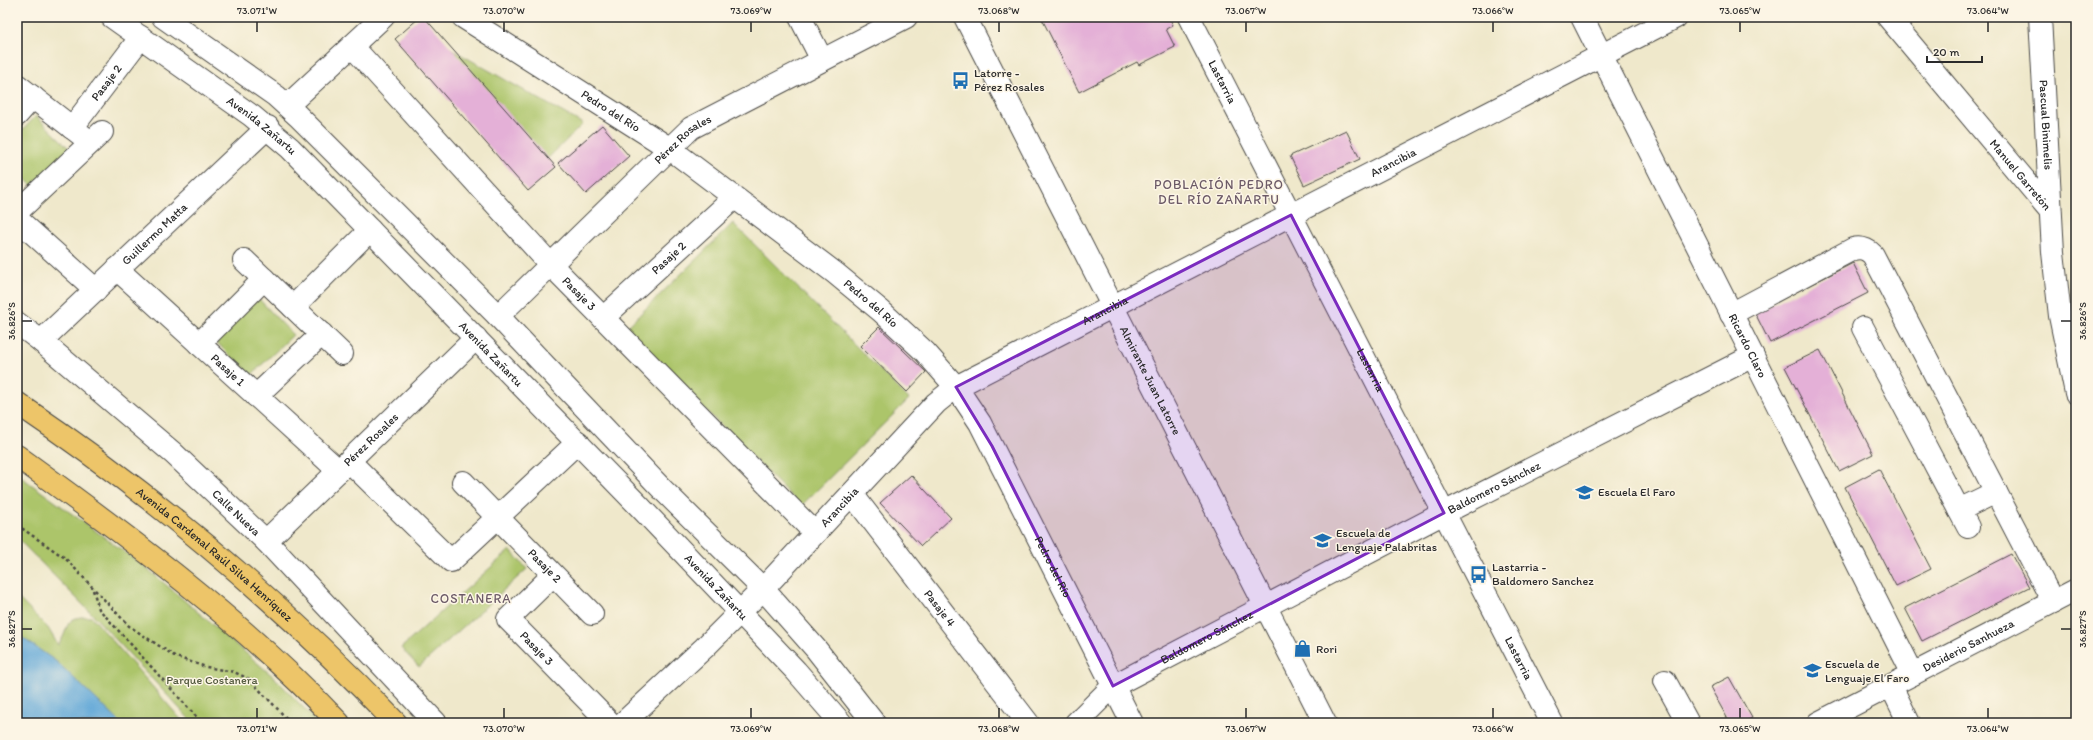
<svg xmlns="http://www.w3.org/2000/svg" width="2093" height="740" font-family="Itim,sans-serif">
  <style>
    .green { fill: #acc56a; stroke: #6c784a }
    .water { fill: #62a8d8; stroke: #466a82 }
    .building { fill: #e4b0d7 }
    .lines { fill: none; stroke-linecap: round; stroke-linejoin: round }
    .minor-casing { stroke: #484743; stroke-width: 24 }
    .major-casing { stroke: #484743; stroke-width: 24 }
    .path { stroke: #484743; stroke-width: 2.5; stroke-dasharray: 3 3; stroke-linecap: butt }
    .minor { stroke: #fff; stroke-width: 22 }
    .major { stroke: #edc569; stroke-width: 22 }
    .rail { stroke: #2b2b2b; stroke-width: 3 }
    .marked { fill: #7b2cbf; fill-opacity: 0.2; stroke: #7b2cbf; stroke-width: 3; stroke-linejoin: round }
    .ticks { fill: none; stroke: #2b2b2b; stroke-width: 1.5 }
    .labels { text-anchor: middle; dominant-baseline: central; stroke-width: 3; stroke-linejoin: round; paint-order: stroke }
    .poi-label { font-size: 12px; fill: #2b2b2b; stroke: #fcf5e5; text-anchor: start }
    .street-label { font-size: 12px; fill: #2b2b2b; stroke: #fcf5e5 }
    .park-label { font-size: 12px; fill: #52593e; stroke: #fcf5e5 }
    .neighbourhood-label { font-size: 13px; letter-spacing: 1px; fill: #6c5a67; stroke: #fcf5e5 }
    .neatline { fill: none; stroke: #2b2b2b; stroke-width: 1.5 }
    .ticks-label { font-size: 10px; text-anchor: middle; fill: #2b2b2b }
  </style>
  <rect width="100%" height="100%" fill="#fcf5e5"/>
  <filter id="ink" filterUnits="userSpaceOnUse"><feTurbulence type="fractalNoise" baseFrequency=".025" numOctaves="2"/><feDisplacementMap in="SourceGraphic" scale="8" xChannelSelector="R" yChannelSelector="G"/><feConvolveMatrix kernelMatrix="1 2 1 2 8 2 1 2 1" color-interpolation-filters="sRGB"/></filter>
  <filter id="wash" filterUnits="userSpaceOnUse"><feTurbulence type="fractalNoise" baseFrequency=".012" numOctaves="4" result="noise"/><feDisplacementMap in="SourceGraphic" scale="16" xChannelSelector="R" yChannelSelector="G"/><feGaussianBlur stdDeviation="0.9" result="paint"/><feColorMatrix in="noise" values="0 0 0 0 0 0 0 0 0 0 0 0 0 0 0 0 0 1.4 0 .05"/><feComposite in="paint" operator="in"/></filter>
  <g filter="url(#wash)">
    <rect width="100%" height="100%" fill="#efe8cb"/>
    <!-- green -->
    <g class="green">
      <polygon points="439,42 583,124 544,162"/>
      <polygon points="36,116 69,148 32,186 17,171 17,136"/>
      <polygon points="733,223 909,399 801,506 625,329"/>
      <polygon points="257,297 293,335 249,377 213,338"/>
      <polygon points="17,474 144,566 275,678 318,723 193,723 95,617 17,538"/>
      <polygon points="510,550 527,569 419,667 401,648"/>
      <path d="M 17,597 L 48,628 L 58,645 C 71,629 61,615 92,617 L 184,723 L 17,723 Z"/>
    </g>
    <!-- water -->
    <polygon class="water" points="17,634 57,662 121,723 17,723"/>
    <g id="blocks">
      <!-- building -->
      <g class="building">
        <polygon points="420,17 424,17 556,167 528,191 395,39"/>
        <polygon points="1041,17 1169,17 1173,25 1166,29 1175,47 1139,65 1137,62 1079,92"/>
        <polygon points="602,125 629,156 586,194 558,163"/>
        <polygon points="1346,130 1360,159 1304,185 1290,156"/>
        <polygon points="1853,263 1868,293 1770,343 1755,313"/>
        <polygon points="879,327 926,372 907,392 860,346"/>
        <polygon points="1820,350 1873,454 1839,471 1785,367"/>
        <polygon points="1879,469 1931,569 1896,586 1845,487"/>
        <polygon points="911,475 951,518 921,546 880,503"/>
        <polygon points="2011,554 2029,587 1922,641 1905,608"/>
        <polygon points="1729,677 1752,718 1743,723 1730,723 1710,687"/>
      </g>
    </g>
  </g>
  <g filter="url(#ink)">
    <use href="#blocks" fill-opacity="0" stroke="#484743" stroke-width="1"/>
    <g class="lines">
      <defs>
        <g id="minor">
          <path id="s1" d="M 112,17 L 252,116 L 290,148 L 639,506 L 796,671 L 841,723"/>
          <polyline points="163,17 276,96 298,116 498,316 662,489 763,589 816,649 874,723"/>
          <path id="s2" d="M 463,17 L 669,148 L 835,273 L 881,311 L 925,352 L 956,387 L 980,423 L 1132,723"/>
          <polyline points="800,17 822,60"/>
          <path id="s3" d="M 965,17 L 1325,723"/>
          <path id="s4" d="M 1189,17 L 1552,723"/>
          <path id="s5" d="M 1582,17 L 1913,674"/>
          <path id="s6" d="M 1888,17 L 2049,209"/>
          <path id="s7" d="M 2040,17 L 2053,252 L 2060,316 L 2076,393"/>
          <path id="s8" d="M 352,46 L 550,264 L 815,533"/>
          <polyline points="17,85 84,137"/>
          <polyline points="288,105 383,17"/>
          <polyline points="17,115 33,97"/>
          <path id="s9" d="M 72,128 L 141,37"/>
          <polyline points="17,212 102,132"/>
          <polyline points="17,219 96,290"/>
          <polyline points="244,260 342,354"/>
          <path id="s10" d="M 117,269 L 339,471"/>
          <polyline points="293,307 370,230"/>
          <path d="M 1731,314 L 1853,249 C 1862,247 1867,249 1873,255 L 2053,602"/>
          <path id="s11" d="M 498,316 L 691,128 L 906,17"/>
          <path id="s12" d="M 603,318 L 734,198"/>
          <path id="s13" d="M 17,323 L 41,341 L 173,453 L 266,541 L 436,723"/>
          <polyline points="1863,328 1968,527"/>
          <path id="s14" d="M 41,341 L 268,127"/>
          <polyline points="199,344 264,279"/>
          <polyline points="256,396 322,334"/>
          <polyline points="349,461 451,561 578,442"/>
          <path id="s15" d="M 463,482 L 592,614"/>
          <path id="s16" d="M 852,494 L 1028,723"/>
          <polyline points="1959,510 1996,492"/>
          <path id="s17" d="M 266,541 L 476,338"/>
          <path id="s18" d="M 553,575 L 508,619 L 610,723"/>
          <polyline points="1665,681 1688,723"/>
          <polyline points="1891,686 1909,723"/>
          <path id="s19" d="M 623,723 L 704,648 L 763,589 L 936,403 L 956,387 L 1676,17"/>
          <path id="s20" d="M 1076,723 L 1113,686 L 1444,513 L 1753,356"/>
          <path id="s21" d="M 1818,723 L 2076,590"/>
        </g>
        <g id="major">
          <path id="s22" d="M 17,403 C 155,496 282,603 396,723"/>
          <path d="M 17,456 C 130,538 243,621 339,723"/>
        </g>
      </defs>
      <!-- minor casing -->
      <use href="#minor" class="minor-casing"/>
      <!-- major casing -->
      <use href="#major" class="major-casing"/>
      <!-- path -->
      <g class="path">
        <polyline points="17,525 65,558 129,626 176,657 206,667 234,672 249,679 291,723"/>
        <polyline points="93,590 99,609 202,723"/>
      </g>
      <!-- minor -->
      <use href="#minor" class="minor"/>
      <!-- major -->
      <use href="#major" class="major"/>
      <!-- rail -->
      <polyline class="rail" points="2076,17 2076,24"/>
    </g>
  </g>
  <!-- marked area -->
  <path class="marked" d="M 1291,215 L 1444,513 L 1113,686 L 992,446 L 956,387 Z"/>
  <!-- ticks -->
  <path class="ticks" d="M 257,22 L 257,32M 504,22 L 504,32M 751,22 L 751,32M 999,22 L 999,32M 1246,22 L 1246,32M 1493,22 L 1493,32M 1740,22 L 1740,32M 1988,22 L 1988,32M 22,321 L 32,321M 2061,321 L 2071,321M 22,629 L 32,629M 2061,629 L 2071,629M 257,708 L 257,718M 504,708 L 504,718M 751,708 L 751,718M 999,708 L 999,718M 1246,708 L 1246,718M 1493,708 L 1493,718M 1740,708 L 1740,718M 1988,708 L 1988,718"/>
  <!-- icons -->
  <defs>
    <symbol id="bus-bare" viewBox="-9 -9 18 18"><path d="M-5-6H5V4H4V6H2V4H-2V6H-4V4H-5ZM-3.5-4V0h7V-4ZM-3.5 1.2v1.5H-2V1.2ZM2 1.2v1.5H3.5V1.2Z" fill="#1f6fb2" stroke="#fcf5e5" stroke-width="2.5" paint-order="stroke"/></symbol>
    <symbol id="school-bare" viewBox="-9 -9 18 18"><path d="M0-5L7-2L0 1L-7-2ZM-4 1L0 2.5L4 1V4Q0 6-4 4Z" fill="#1f6fb2" stroke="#fcf5e5" stroke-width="2.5" paint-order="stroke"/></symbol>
    <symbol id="shop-bare" viewBox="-9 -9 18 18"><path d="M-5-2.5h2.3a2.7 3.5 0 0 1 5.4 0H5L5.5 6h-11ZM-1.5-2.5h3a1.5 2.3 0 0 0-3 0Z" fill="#1f6fb2" stroke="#fcf5e5" stroke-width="2.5" paint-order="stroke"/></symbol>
  </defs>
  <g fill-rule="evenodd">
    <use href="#bus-bare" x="948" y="68" width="25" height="25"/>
    <use href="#school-bare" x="1572" y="480" width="25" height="25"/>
    <use href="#school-bare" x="1310" y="528" width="25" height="25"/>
    <use href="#bus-bare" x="1466" y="562" width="25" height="25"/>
    <use href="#shop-bare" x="1290" y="636" width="25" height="25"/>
    <use href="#school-bare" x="1800" y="658" width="25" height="25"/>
  </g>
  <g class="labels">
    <!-- poi labels -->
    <g class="poi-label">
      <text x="974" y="73">Latorre -<tspan x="974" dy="14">Pérez Rosales</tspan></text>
      <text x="1598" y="492">Escuela El Faro</text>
      <text x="1336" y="533">Escuela de<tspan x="1336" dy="14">Lenguaje Palabritas</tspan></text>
      <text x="1492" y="567">Lastarria -<tspan x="1492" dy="14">Baldomero Sanchez</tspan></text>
      <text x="1316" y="649">Rori</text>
      <text x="1825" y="664">Escuela de<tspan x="1825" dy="14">Lenguaje El Faro</tspan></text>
    </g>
    <!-- street labels -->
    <g class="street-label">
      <text stroke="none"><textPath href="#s9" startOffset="57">Pasaje 2</textPath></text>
      <text stroke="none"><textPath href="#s4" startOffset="73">Lastarria</textPath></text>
      <text stroke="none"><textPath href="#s2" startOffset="175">Pedro del Río</textPath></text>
      <text stroke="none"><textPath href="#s7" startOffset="108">Pascual Binimelis</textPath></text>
      <text stroke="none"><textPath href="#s1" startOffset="185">Avenida Zañartu</textPath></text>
      <text stroke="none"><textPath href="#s11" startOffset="256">Pérez Rosales</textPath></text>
      <text stroke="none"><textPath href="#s19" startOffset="965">Arancibia</textPath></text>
      <text stroke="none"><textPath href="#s6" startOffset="206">Manuel Garretón</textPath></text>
      <text stroke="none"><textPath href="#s14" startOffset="156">Guillermo Matta</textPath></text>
      <text stroke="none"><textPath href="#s12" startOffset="89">Pasaje 2</textPath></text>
      <text stroke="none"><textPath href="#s8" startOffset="336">Pasaje 3</textPath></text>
      <text stroke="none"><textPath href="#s2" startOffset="499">Pedro del Río</textPath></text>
      <text stroke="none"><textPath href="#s19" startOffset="641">Arancibia</textPath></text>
      <text stroke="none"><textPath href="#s5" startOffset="368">Ricardo Claro</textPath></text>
      <text stroke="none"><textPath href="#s1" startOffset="509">Avenida Zañartu</textPath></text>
      <text stroke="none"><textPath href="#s10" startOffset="150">Pasaje 1</textPath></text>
      <text stroke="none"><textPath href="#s4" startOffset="397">Lastarria</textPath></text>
      <text stroke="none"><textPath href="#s3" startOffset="408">Almirante Juan Latorre</textPath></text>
      <text stroke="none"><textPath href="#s17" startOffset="146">Pérez Rosales</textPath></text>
      <text stroke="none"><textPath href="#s20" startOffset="482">Baldomero Sánchez</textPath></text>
      <text stroke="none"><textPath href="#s19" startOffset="306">Arancibia</textPath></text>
      <text stroke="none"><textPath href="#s13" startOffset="290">Calle Nueva</textPath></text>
      <text stroke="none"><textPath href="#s22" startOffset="249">Avenida Cardenal Raúl Silva Henríquez</textPath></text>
      <text stroke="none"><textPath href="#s15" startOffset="117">Pasaje 2</textPath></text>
      <text stroke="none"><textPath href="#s2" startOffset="823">Pedro del Río</textPath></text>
      <text stroke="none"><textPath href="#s1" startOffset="833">Avenida Zañartu</textPath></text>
      <text stroke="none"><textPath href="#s16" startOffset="144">Pasaje 4</textPath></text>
      <text stroke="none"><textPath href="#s20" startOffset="158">Baldomero Sánchez</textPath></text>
      <text stroke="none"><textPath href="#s21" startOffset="169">Desiderio Sanhueza</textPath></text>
      <text stroke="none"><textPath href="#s18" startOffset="104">Pasaje 3</textPath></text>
      <text stroke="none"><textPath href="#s4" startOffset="721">Lastarria</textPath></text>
    </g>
    <!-- park labels -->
    <g class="park-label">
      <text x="212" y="680">Parque Costanera</text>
    </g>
    <!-- neighbourhood labels -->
    <g class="neighbourhood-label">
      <text x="1219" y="184">POBLACIÓN PEDRO<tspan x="1219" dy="15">DEL RÍO ZAÑARTU</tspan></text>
      <text x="471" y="598">COSTANERA</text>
    </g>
  </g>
  <!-- margin -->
  <rect width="2093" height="740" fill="none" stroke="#fcf5e5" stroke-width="44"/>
  <!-- scale -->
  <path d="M1927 56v6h55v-6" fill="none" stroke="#2b2b2b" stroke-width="2"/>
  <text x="1933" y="56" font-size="12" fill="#2b2b2b" stroke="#fcf5e5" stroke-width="3" paint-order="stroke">20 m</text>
  <rect x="22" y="22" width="2049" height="696" class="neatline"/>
  <g class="ticks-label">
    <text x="257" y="14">73.071°W</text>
    <text x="504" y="14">73.070°W</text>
    <text x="751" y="14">73.069°W</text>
    <text x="999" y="14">73.068°W</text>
    <text x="1246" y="14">73.067°W</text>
    <text x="1493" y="14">73.066°W</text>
    <text x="1740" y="14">73.065°W</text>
    <text x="1988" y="14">73.064°W</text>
    <text transform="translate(11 321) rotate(-90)" y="4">36.826°S</text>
    <text transform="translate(2082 321) rotate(-90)" y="4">36.826°S</text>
    <text transform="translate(11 629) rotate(-90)" y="4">36.827°S</text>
    <text transform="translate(2082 629) rotate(-90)" y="4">36.827°S</text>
    <text x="257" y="732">73.071°W</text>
    <text x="504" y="732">73.070°W</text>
    <text x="751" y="732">73.069°W</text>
    <text x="999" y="732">73.068°W</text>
    <text x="1246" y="732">73.067°W</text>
    <text x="1493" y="732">73.066°W</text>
    <text x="1740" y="732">73.065°W</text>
    <text x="1988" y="732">73.064°W</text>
  </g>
</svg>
